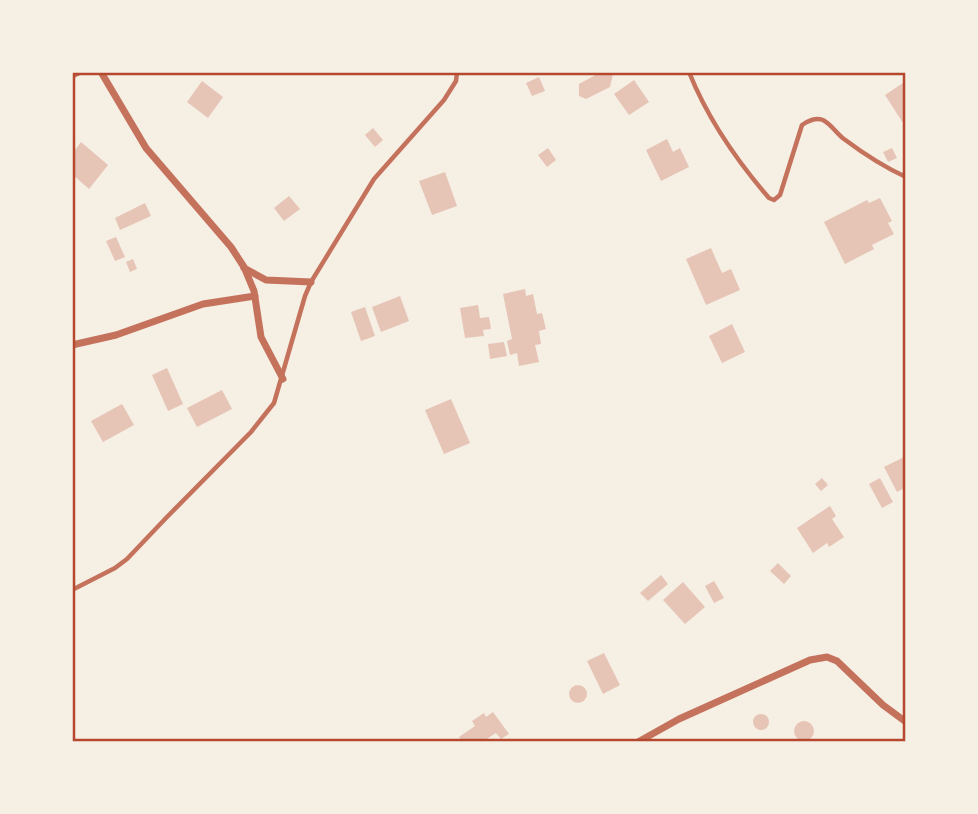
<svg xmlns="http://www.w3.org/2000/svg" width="978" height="814" font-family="'Roboto Serif',serif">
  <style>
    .building { fill: #e6c5b7 }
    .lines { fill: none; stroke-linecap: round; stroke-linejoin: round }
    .service { stroke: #c5725c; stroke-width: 4.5 }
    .minor { stroke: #c5725c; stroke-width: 7 }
    .neatline { fill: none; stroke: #b5482f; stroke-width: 2.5 }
  </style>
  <rect width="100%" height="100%" fill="#f6efe4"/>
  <!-- building -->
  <g class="building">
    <polygon points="601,72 613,74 610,87 586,99 579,96 579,84"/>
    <polygon points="539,77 545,91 532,96 526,83"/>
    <polygon points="634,80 649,102 629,115 614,94"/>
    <polygon points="202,81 223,97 208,118 187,102"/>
    <polygon points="906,81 906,121 903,123 885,95"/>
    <polygon points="373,128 383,140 375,147 365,135"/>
    <polygon points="667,139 673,152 680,148 689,167 661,181 646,150"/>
    <polygon points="81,142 108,165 89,189 72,174 72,154"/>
    <polygon points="548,148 556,160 547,167 538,155"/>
    <polygon points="892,148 897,158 888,162 883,152"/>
    <polygon points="445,172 457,206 432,215 419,181"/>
    <polygon points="289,196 300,209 284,221 274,208"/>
    <polygon points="880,198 892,221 888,223 894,234 872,245 874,249 845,264 824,222 867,200 869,203"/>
    <polygon points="145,203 151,216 120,230 115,218"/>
    <polygon points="116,237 125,257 115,261 106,241"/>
    <polygon points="711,248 722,273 731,269 740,290 706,305 686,259"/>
    <polygon points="133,259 137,269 130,272 126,262"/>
    <polygon points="525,289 526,296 533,294 537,314 542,313 546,329 539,331 541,344 535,345 539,362 519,366 517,353 510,355 507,341 512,339 503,294"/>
    <polygon points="400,296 409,321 381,332 372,307"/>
    <polygon points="478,305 480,318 489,317 491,329 483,330 484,336 465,338 460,308"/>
    <polygon points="365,307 375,336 361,341 351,312"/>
    <polygon points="732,324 745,352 722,363 709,336"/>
    <polygon points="504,342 507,356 490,359 488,344"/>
    <polygon points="167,368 183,404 168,411 152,375"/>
    <polygon points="222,390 232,409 197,427 187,408"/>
    <polygon points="451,399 470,443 444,454 425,410"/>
    <polygon points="122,404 134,425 103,442 91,421"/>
    <polygon points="906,456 906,487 897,492 884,467"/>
    <polygon points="822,478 828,485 821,491 815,484"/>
    <polygon points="880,478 893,502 882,508 869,484"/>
    <polygon points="830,506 836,516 832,519 844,537 829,547 827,543 813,553 797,528"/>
    <polygon points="778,563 791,576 784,584 770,571"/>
    <polygon points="661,575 668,584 648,601 640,593"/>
    <polygon points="714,581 724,598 714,603 705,586"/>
    <polygon points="683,582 705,607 685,624 663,600"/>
    <polygon points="604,653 620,685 603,694 587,661"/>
    <circle cx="578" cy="694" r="9"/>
    <polygon points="493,712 509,734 501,739 496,733 482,742 462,742 459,737 475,726 472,721 484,713 486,717"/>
    <circle cx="761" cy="722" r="8"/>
    <circle cx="804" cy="731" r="10"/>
  </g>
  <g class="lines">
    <!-- service -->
    <g class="service">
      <path d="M 689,72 C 707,117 737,161 769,198 L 774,200 L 780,195 L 802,125 C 808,121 815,117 823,120 C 831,124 837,134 844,139 C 864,154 884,167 906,177"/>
      <polyline points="72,590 115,568 127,559 166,518 251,432 274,403 305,296 311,282 374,179 444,100 456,81 457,72"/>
    </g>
    <!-- minor -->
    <g class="minor">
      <polyline points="101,72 146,148 231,247 244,267 254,291 261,337 283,379"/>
      <polyline points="72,75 78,72"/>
      <polyline points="244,268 266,280 311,282"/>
      <polyline points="72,345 116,335 203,304 255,296"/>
      <polyline points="638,742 679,719 810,660 827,657 837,661 883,705 906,722"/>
    </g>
  </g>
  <!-- border -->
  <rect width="978" height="814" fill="none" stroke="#f6efe4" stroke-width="147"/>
  <rect x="74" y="74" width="830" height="666" class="neatline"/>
</svg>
